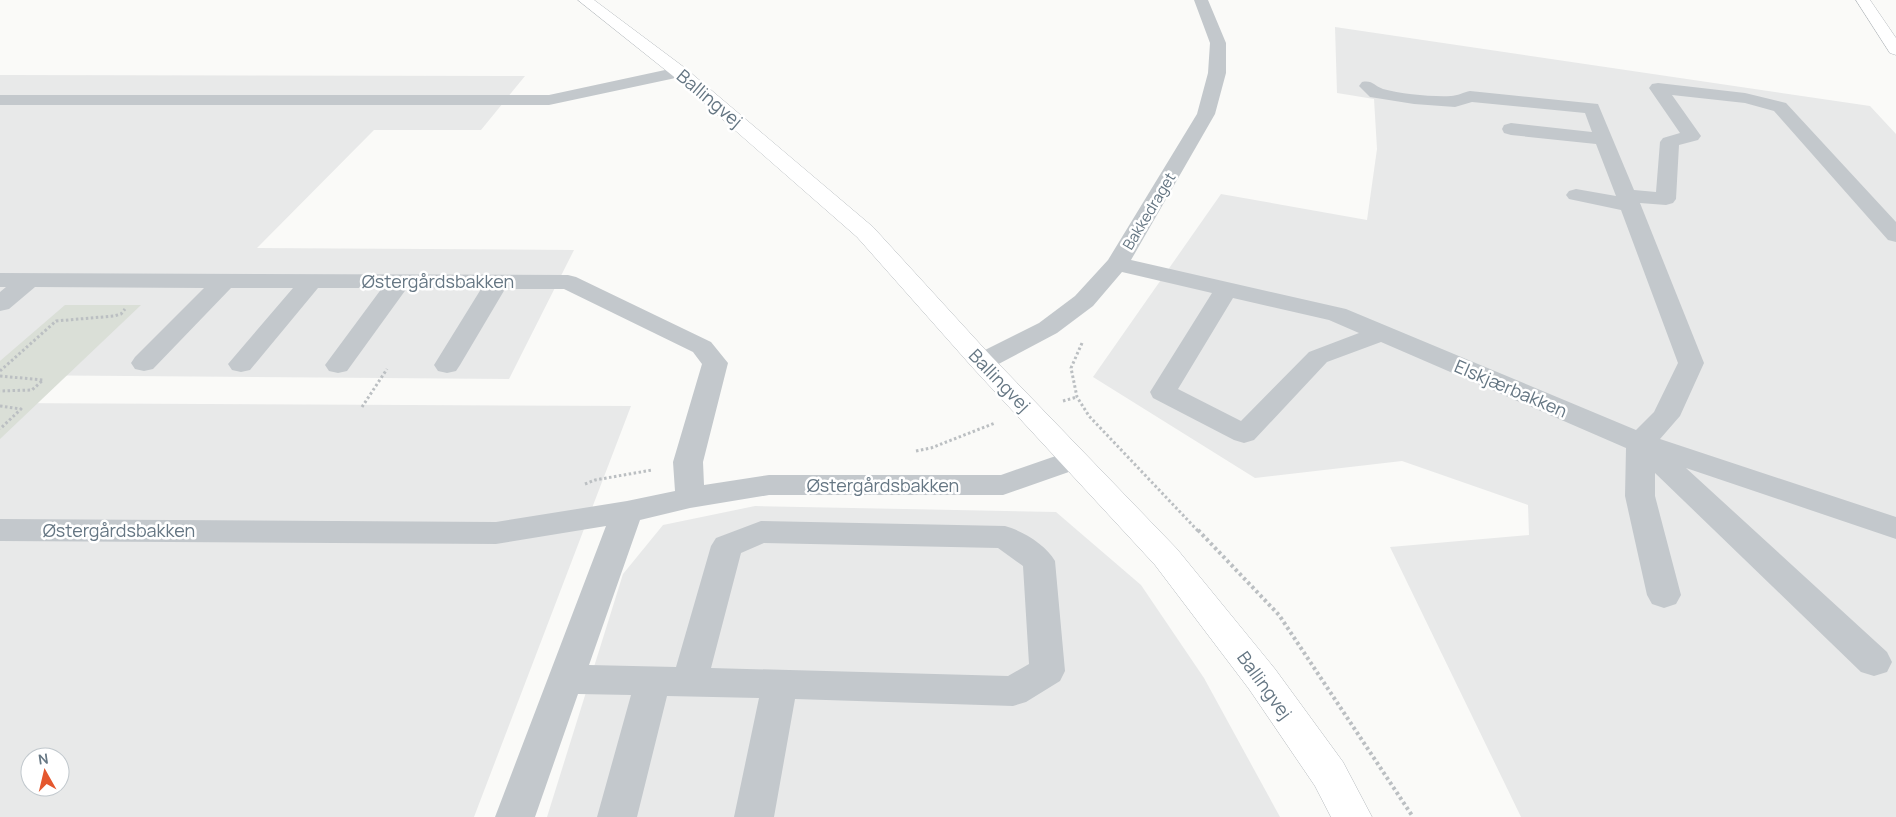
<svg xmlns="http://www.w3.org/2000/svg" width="1896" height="817" font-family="Manrope,sans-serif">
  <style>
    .built { fill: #e8e9e9; fill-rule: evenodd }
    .green { fill: #dadfd7 }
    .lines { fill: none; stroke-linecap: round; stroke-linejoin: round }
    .major-casing { stroke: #b5babe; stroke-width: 1 }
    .path-far1 { stroke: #bbbfc2; stroke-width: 3; stroke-dasharray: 2.5 2.5; stroke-linecap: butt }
    .path { stroke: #bbbfc2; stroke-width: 4; stroke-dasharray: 3 3; stroke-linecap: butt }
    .minor { fill: #c3c8cc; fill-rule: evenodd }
    .major { fill: #fff; fill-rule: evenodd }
    .labels { text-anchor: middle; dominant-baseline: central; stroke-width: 5; stroke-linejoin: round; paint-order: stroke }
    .far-street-label { font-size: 15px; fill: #657683; stroke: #fff }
    .street-label { font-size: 18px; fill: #657683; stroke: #fff }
  </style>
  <rect width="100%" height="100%" fill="#fafaf8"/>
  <!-- built -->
  <g class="built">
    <polygon points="1335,27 1870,106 1896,134 1896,817 1521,817 1390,547 1529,535 1528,505 1402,461 1255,478 1093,377 1221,194 1367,220 1377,149 1374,99 1337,93"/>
    <polygon points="0,75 525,76 481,130 374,130 257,248 574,250 509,379 0,375"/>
    <path d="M 0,403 L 631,406 L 474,817 L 0,817 ZM 30,757 L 60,757 L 60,787 L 30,787 Z"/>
    <polygon points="755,506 1056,512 1141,585 1204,678 1280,817 547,817 623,574 663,525"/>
  </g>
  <!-- green -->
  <polygon class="green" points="65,305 141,305 0,439 0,361"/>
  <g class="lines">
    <defs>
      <g id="major">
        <polygon points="578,0 594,0 685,68 873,227 991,356 1177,549 1275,669 1343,762 1372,817 1331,817 1315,786 1249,689 1155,565 973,368 857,237 673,76"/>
        <polygon points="1856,0 1870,0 1896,38 1896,55 1890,53"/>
      </g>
    </defs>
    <!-- major casing -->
    <use href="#major" class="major-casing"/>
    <!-- path-far1 -->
    <g class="path-far1">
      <polyline points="1082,343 1071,368 1077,397 1089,416 1199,532"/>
      <polyline points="0,371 56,321 114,316 121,314 125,309"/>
      <polyline points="0,376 43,380 32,390 0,391"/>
      <polyline points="1063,401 1077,397"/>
      <polyline points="0,406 21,409 0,429"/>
      <polyline points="362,407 387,369"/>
      <polyline points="916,451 931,448 995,423"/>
      <polyline points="585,484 595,480 652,470"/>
    </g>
    <!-- path -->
    <polyline class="path" points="1198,530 1279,615 1413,817"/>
    <!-- minor -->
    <g class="minor">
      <path d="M 1194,0 L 1208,0 L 1226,43 L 1226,73 L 1215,114 L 1131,260 L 1346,309 L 1636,430 L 1654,412 L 1678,363 L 1621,210 L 1569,199 L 1566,195 L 1569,191 L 1576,189 L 1616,196 L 1596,144 L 1511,135 L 1504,133 L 1502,129 L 1504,125 L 1511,123 L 1592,132 L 1585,113 L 1472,102 L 1455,107 L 1414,104 L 1370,97 L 1359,86 L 1362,82 C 1373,80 1374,86 1383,89 C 1401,94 1432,97 1451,96 C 1457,96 1464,92 1470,91 L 1598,104 L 1634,190 L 1656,192 L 1660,142 L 1663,138 L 1680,133 L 1649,88 L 1652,84 L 1658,83 L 1745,93 L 1786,103 L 1896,222 L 1896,242 L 1888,240 L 1774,111 L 1745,103 L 1672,95 L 1701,136 L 1698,140 L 1679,145 L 1676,199 L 1673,203 L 1666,205 L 1640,203 L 1704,363 L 1680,416 L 1660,439 L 1896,517 L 1896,539 L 1686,468 L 1887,652 L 1892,662 L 1887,672 L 1874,676 L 1861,672 L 1655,473 L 1655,496 L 1681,595 L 1676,604 L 1664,608 L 1652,604 L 1647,595 L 1625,496 L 1626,448 L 1381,342 L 1327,362 L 1254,440 L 1244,443 L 1234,440 L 1153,398 L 1150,392 L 1212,293 L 1122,272 L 1093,306 L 1057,333 L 991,368 L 982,370 L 973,368 L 969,362 L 973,356 L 1039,323 L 1075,296 L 1108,260 L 1197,114 L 1208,73 L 1210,43 ZM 1233,298 L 1329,320 L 1359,333 L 1309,352 L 1241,421 L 1178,389 Z"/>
      <polygon points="679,67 685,68 688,72 685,76 549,105 0,105 0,95 549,95"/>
      <path d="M 0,273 L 568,275 L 576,277 L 711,342 L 728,363 L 703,462 L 704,485 L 769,475 L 1001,475 L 1073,450 L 1083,453 L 1088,460 L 1083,467 L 1003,495 L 769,495 L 690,508 L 640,520 L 589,665 L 676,667 L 711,546 L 716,538 L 761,521 L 1005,526 C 1023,531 1046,545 1055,561 L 1065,671 L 1060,681 L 1026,702 L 1013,706 L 795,699 L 774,817 L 734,817 L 759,698 L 667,696 L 637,817 L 597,817 L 631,695 L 578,694 L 535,817 L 495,817 L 606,526 L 496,544 L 0,541 L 0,519 L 496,522 L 627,501 L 675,491 L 673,462 L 702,364 L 693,352 L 564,289 L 505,289 L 460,365 L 456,371 L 447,373 L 438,371 L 434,365 L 481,289 L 407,288 L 347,371 L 338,373 L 329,371 L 325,365 L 382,288 L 318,288 L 250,370 L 241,372 L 232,370 L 228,364 L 293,288 L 231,288 L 153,369 L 144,371 L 135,369 L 131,363 L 135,357 L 204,288 L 35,287 L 9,309 L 0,311 L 0,292 L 6,287 L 0,287 ZM 764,543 L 998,548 L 1023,566 L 1029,664 L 1008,676 L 711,668 L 741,553 Z"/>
    </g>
    <!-- major -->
    <use href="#major" class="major"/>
  </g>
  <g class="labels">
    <!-- far-street labels -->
    <g class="far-street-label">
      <text transform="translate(1149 211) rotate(-59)">Bakkedraget</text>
    </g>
    <!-- street labels -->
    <g class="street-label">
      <text transform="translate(710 98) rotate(40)">Ballingvej</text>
      <text x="438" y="281">Østergårdsbakken</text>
      <text transform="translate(1000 380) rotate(46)">Ballingvej</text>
      <text transform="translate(1511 388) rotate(23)">Elskjærbakken</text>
      <text x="883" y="485">Østergårdsbakken</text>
      <text x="119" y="530">Østergårdsbakken</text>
      <text transform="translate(1265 685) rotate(54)">Ballingvej</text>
    </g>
  </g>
  <!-- north arrow -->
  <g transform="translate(45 772) rotate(352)"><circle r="24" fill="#ffffff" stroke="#c1c8cd"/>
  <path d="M0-4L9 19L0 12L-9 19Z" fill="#e4572e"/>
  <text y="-8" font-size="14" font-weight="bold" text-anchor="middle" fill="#657683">N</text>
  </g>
</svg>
